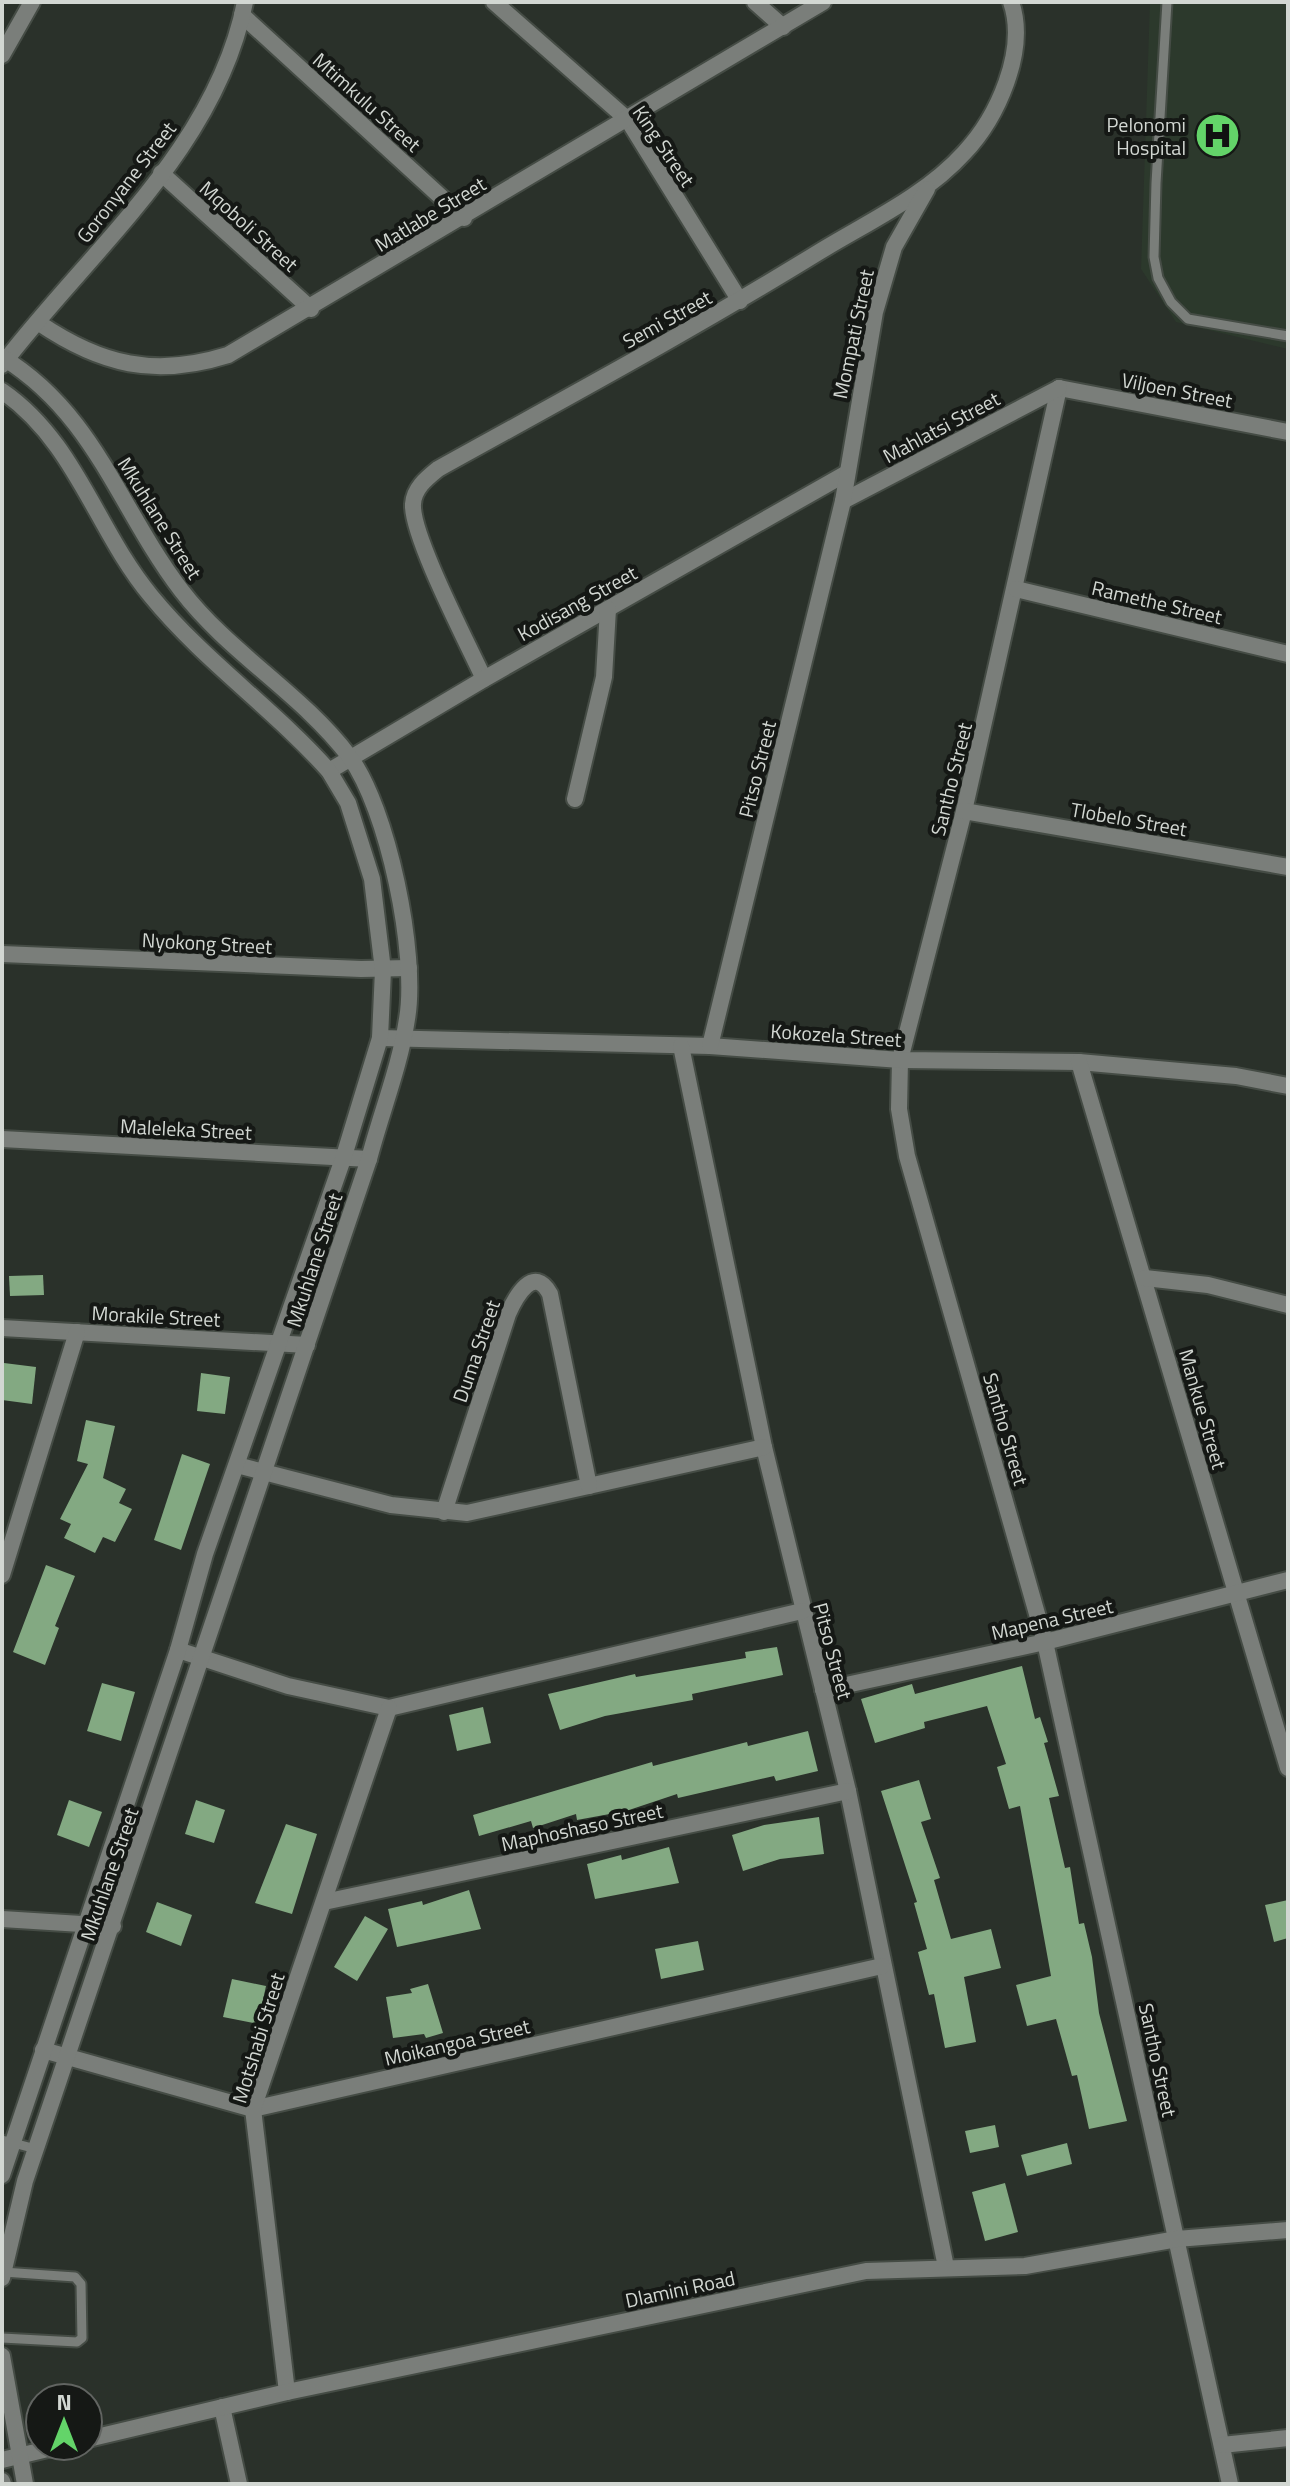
<svg xmlns="http://www.w3.org/2000/svg" width="1290" height="2486" font-family="'Titillium Web',sans-serif">
  <style>
    .built { fill: #2c392c }
    .building { fill: #83a982 }
    .lines { fill: none; stroke-linecap: round; stroke-linejoin: round }
    .service-casing { stroke: #454c45; stroke-width: 13 }
    .minor-casing { stroke: #454c45; stroke-width: 20 }
    .tertiary-casing { stroke: #454c45; stroke-width: 20 }
    .service { stroke: #7a7e7a; stroke-width: 9 }
    .minor { stroke: #7a7e7a; stroke-width: 16 }
    .tertiary { stroke: #7a7e7a; stroke-width: 16 }
    .labels { text-anchor: middle; dominant-baseline: central; stroke-width: 8; stroke-linejoin: round; paint-order: stroke }
    .street-label { font-size: 20px; fill: #d2d7d2; stroke: #151815 }
    .poi-label { font-size: 20px; fill: #d2d7d2; stroke: #151815; text-anchor: end }
  </style>
  <rect width="100%" height="100%" fill="#2a312a"/>
  <!-- built -->
  <polygon class="built" points="1150,2 1288,2 1288,349 1176,322 1141,269"/>
  <!-- building -->
  <g class="building">
    <polygon points="43,1275 44,1295 10,1296 9,1276"/>
    <polygon points="4,1363 36,1367 32,1404 2,1400"/>
    <polygon points="201,1373 230,1377 225,1414 197,1411"/>
    <polygon points="86,1420 115,1426 103,1478 126,1489 119,1503 132,1509 115,1542 103,1537 95,1553 64,1538 71,1524 60,1519 88,1464 77,1461"/>
    <polygon points="182,1454 210,1464 181,1550 154,1540"/>
    <polygon points="46,1565 75,1576 55,1626 59,1628 45,1665 13,1652"/>
    <polygon points="777,1647 783,1675 692,1694 693,1700 605,1716 560,1730 548,1694 635,1674 636,1677 746,1658 745,1652"/>
    <polygon points="1022,1666 1035,1719 1040,1717 1048,1742 1044,1743 1059,1796 1049,1798 1065,1868 1070,1867 1079,1924 1084,1923 1092,1957 1099,2013 1127,2121 1089,2129 1077,2075 1072,2076 1056,2019 1027,2026 1016,1985 1051,1976 1020,1806 1009,1809 997,1767 1006,1764 987,1706 924,1722 925,1728 875,1743 861,1699 912,1684 915,1694"/>
    <polygon points="102,1683 135,1692 121,1741 87,1731"/>
    <polygon points="483,1707 491,1743 457,1751 449,1715"/>
    <polygon points="808,1731 818,1771 776,1781 774,1776 678,1798 677,1794 626,1811 577,1820 576,1814 533,1828 531,1821 479,1836 473,1815 652,1762 653,1766 747,1742 748,1746"/>
    <polygon points="919,1780 931,1819 921,1822 940,1878 934,1880 951,1939 991,1929 1001,1968 964,1977 976,2042 945,2048 934,1994 929,1995 918,1952 927,1949 914,1903 917,1902 881,1791"/>
    <polygon points="69,1800 102,1812 89,1847 57,1835"/>
    <polygon points="196,1800 225,1810 214,1843 185,1834"/>
    <polygon points="819,1817 824,1854 780,1859 743,1871 732,1835 764,1825"/>
    <polygon points="286,1824 317,1834 292,1914 255,1903"/>
    <polygon points="669,1847 679,1883 595,1899 587,1864 621,1855 622,1860"/>
    <polygon points="469,1890 481,1929 397,1947 388,1909 422,1901 423,1905"/>
    <polygon points="1288,1900 1288,1938 1274,1942 1265,1905"/>
    <polygon points="157,1902 192,1915 181,1946 146,1932"/>
    <polygon points="365,1916 388,1929 357,1981 334,1967"/>
    <polygon points="698,1941 704,1970 661,1979 655,1949"/>
    <polygon points="232,1979 266,1986 258,2024 223,2017"/>
    <polygon points="428,1984 443,2033 426,2038 424,2034 393,2038 386,1997 412,1993 410,1989"/>
    <polygon points="995,2125 999,2147 970,2153 965,2131"/>
    <polygon points="1067,2143 1072,2164 1027,2176 1021,2155"/>
    <polygon points="1005,2183 1018,2232 985,2241 972,2192"/>
  </g>
  <g class="lines">
    <defs>
      <g id="service">
        <polyline points="1167,2 1156,183 1154,257 1158,278 1171,302 1188,319 1288,336"/>
        <polyline points="2,2140 36,2149"/>
        <polyline points="2,2338 77,2342 82,2338 81,2284 75,2277 3,2272"/>
      </g>
      <g id="minor">
        <polyline points="494,2 628,120 740,301"/>
        <polyline points="755,2 783,27"/>
        <polyline points="242,15 464,218"/>
        <polyline points="2,55 32,2"/>
        <polyline points="161,173 311,309"/>
        <path d="M 39,323 C 101,365 155,378 228,355 L 823,2"/>
        <path d="M 2,365 C 89,251 216,149 245,2"/>
        <polyline points="1059,388 964,811 900,1060 899,1109 907,1156 1045,1642 1230,2484"/>
        <polyline points="1059,388 1288,432"/>
        <polyline points="843,501 1059,388"/>
        <polyline points="1016,589 1288,654"/>
        <path d="M 484,679 C 468,644 411,535 413,504 C 414,488 427,478 438,469 C 566,398 694,329 819,252 C 868,222 925,196 964,153 C 997,118 1028,51 1011,2"/>
        <polyline points="329,771 484,679 847,473"/>
        <polyline points="575,799 604,677 608,609"/>
        <polyline points="964,811 1288,867"/>
        <polyline points="2,954 361,969 409,968"/>
        <polyline points="380,1038 710,1046 900,1060 1079,1062 1236,1076 1288,1086"/>
        <polyline points="681,1046 764,1447 848,1791 946,2267"/>
        <polyline points="710,1046 843,501 875,312 894,247 927,189"/>
        <polyline points="1079,1062 1288,1768"/>
        <polyline points="2,1139 369,1159"/>
        <polyline points="1145,1278 1208,1285 1288,1305"/>
        <polyline points="2,1328 307,1345"/>
        <polyline points="237,1465 391,1505 467,1513 764,1447"/>
        <path d="M 444,1512 L 508,1314 C 516,1296 534,1264 550,1294 L 589,1486"/>
        <polyline points="2,1575 77,1332"/>
        <polyline points="178,1650 288,1686 389,1708 802,1611"/>
        <polyline points="823,1690 1045,1642 1288,1580"/>
        <polyline points="324,1902 848,1791"/>
        <polyline points="2,1919 113,1926"/>
        <polyline points="43,2050 253,2109 882,1966"/>
        <polyline points="287,2392 253,2109 389,1708"/>
        <polyline points="222,2407 239,2484"/>
        <polyline points="88,2439 287,2392 866,2271 1025,2266 1177,2239 1288,2230"/>
        <polyline points="1222,2445 1288,2438"/>
        <polyline points="2,2460 60,2446"/>
      </g>
      <g id="tertiary">
        <path d="M 2,357 C 95,414 118,507 181,590 C 229,653 301,693 349,756 C 388,808 418,955 407,1019 C 400,1066 381,1113 369,1159 L 25,2181 L 2,2278"/>
        <path d="M 2,391 C 76,442 96,530 151,596 C 204,661 274,709 329,771 L 348,803 L 372,879 L 383,970 L 380,1038 L 344,1156 L 205,1554 L 178,1650 L 2,2175"/>
        <polyline points="2,2356 25,2484"/>
        <polyline points="2,2481 3,2484"/>
      </g>
    </defs>
    <!-- service casing -->
    <use href="#service" class="service-casing"/>
    <!-- minor casing -->
    <use href="#minor" class="minor-casing"/>
    <!-- tertiary casing -->
    <use href="#tertiary" class="tertiary-casing"/>
    <!-- service -->
    <use href="#service" class="service"/>
    <!-- minor -->
    <use href="#minor" class="minor"/>
    <!-- tertiary -->
    <use href="#tertiary" class="tertiary"/>
  </g>
  <!-- icons -->
  <defs>
    <symbol id="hospital-disc" viewBox="-11 -11 22 22"><circle r="9.5" fill="#63d469" stroke="#151815"/><path d="M-5-5h3v3.5h4V-5h3V5h-3V1.5h-4V5h-3Z" fill="#111"/></symbol>
  </defs>
  <g fill-rule="evenodd">
    <use href="#hospital-disc" x="1192" y="110" width="51" height="51"/>
  </g>
  <g class="labels">
    <!-- street labels -->
    <g class="street-label">
      <text transform="translate(367 102) rotate(42)">Mtimkulu Street</text>
      <text transform="translate(664 146) rotate(56)">King Street</text>
      <text transform="translate(126 182) rotate(-52)">Goronyane Street</text>
      <text transform="translate(430 214) rotate(-31)">Matlabe Street</text>
      <text transform="translate(249 226) rotate(42)">Mqoboli Street</text>
      <text transform="translate(667 319) rotate(-29)">Semi Street</text>
      <text transform="translate(853 334) rotate(-78)">Mompati Street</text>
      <text transform="translate(1177 390) rotate(11)">Viljoen Street</text>
      <text transform="translate(941 427) rotate(-28)">Mahlatsi Street</text>
      <text transform="translate(160 518) rotate(58)">Mkuhlane Street</text>
      <text transform="translate(1157 602) rotate(13)">Ramethe Street</text>
      <text transform="translate(577 603) rotate(-29)">Kodisang Street</text>
      <text transform="translate(757 769) rotate(-76)">Pitso Street</text>
      <text transform="translate(951 779) rotate(-76)">Santho Street</text>
      <text transform="translate(1129 819) rotate(10)">Tlobelo Street</text>
      <text transform="translate(207 943) rotate(3)">Nyokong Street</text>
      <text transform="translate(836 1035) rotate(4)">Kokozela Street</text>
      <text transform="translate(186 1129) rotate(3)">Maleleka Street</text>
      <text transform="translate(314 1260) rotate(-72)">Mkuhlane Street</text>
      <text transform="translate(156 1316) rotate(3)">Morakile Street</text>
      <text transform="translate(476 1351) rotate(-71)">Duma Street</text>
      <text transform="translate(1203 1409) rotate(74)">Mankue Street</text>
      <text transform="translate(1006 1429) rotate(74)">Santho Street</text>
      <text transform="translate(1052 1619) rotate(-13)">Mapena Street</text>
      <text transform="translate(833 1651) rotate(75)">Pitso Street</text>
      <text transform="translate(582 1827) rotate(-12)">Maphoshaso Street</text>
      <text transform="translate(109 1874) rotate(-71)">Mkuhlane Street</text>
      <text transform="translate(258 2038) rotate(-73)">Motshabi Street</text>
      <text transform="translate(457 2042) rotate(-13)">Moikangoa Street</text>
      <text transform="translate(1158 2060) rotate(78)">Santho Street</text>
      <text transform="translate(680 2289) rotate(-12)">Dlamini Road</text>
    </g>
    <!-- poi labels -->
    <g class="poi-label">
      <text x="1186" y="124">Pelonomi<tspan x="1186" dy="23">Hospital</tspan></text>
    </g>
  </g>
  <!-- border -->
  <rect width="1290" height="2486" fill="none" stroke="#d2d7d2" stroke-width="8"/>
  <!-- north arrow -->
  <g transform="translate(64 2422)"><circle r="38" fill="#151815" stroke="#616461" stroke-width="2"/>
  <path d="M0-6L14 30L0 20L-14 30Z" fill="#63d469"/>
  <text y="-12" font-size="22" font-weight="bold" text-anchor="middle" fill="#d2d7d2">N</text>
  </g>
</svg>
